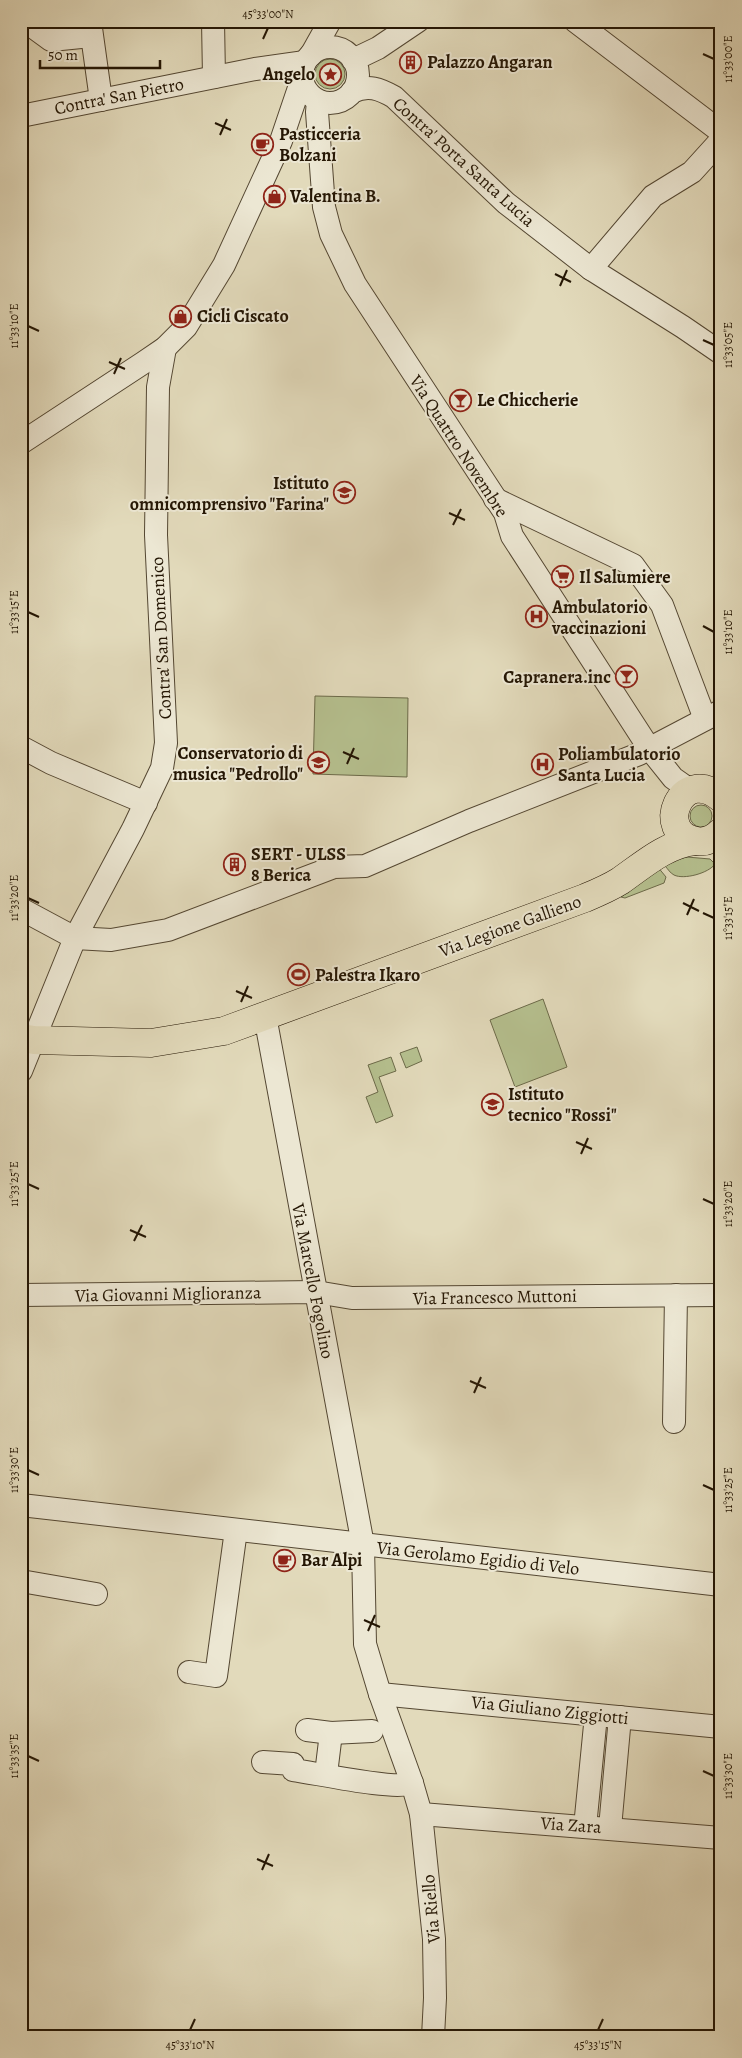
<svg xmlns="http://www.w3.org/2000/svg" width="742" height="2058" font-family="Alegreya,serif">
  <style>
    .green { fill: #b5bf8e; stroke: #6c6a49 }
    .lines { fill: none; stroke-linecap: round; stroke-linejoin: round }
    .minor-casing { stroke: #544732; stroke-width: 24 }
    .major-casing { stroke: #241604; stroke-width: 29 }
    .minor { stroke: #ece7d3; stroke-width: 22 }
    .major { stroke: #e2dabb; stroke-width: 28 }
    .ticks { fill: none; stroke: #241604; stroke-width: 2 }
    .labels { text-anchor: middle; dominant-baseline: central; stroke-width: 4; stroke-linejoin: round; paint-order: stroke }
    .poi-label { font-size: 18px; font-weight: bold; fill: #241604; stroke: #ece7d3; text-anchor: start }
    .street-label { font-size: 18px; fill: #241604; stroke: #ece7d3 }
    .neatline { fill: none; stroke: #241604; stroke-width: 2 }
    .ticks-label { font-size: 12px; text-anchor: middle; fill: #241604 }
  </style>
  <rect width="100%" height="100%" fill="#e2dabb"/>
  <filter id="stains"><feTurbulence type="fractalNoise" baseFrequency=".004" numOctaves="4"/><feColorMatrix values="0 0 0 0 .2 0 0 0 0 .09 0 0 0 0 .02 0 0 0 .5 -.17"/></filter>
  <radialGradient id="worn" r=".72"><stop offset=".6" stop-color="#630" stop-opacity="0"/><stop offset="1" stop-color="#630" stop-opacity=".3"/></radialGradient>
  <!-- green -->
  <g class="green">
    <circle cx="330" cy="74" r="15"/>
    <polygon points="315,696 408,698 407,777 313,774"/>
    <circle cx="701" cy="816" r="11"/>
    <path d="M 687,857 L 710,859 L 715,864 C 709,873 684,880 674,875 C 670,873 668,869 665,866 L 678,859 Z"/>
    <polygon points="657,866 666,877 664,883 625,898 621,897"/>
    <polygon points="543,999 567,1067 515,1087 490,1020"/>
    <polygon points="417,1047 422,1061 406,1068 400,1053"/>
    <polygon points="391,1057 396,1071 379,1077 393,1116 376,1123 366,1097 378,1092 368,1065"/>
  </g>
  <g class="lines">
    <defs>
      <g id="minor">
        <polyline points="25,21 51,40 91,36"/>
        <polyline points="90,21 101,100"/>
        <polyline points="213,21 214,77"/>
        <polyline points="575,21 721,132"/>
        <circle cx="330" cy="75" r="28"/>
        <polyline points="311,55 330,21"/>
        <polyline points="353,60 378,48 418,21"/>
        <path d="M 352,92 C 368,84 380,89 394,97 L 506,203 L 591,269 L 683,327 L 721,353"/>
        <polyline points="318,101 317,112 324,207 331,234 355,284 505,513 512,536 649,748 673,778 690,790"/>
        <polyline points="21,116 255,69 305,62"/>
        <polyline points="591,269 653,196 692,172 721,140"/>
        <polyline points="21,443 143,363 165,348 186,327 224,265 281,141 302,79"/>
        <polyline points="495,499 633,565 662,605 705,719"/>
        <polyline points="21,747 51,763 146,803"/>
        <polyline points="21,909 75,938 111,940 168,930 334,867 365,866 469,821 639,754 721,711"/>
        <polyline points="265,1016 363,1545 365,1644 380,1694 412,1783 421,1814 434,1939 435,1998 433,2037"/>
        <polyline points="21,1071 75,938 133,829 162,768 166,743 156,535 158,387 165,348"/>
        <polyline points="21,1295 316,1292 352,1298 721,1295"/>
        <polyline points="674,1422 676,1295"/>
        <polyline points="21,1505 721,1585"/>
        <polyline points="21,1581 96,1594"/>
        <polyline points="189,1672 216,1676 236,1530"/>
        <polyline points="380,1694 721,1727"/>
        <polyline points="307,1730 331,1733 372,1731"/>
        <path d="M 263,1762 L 293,1764 L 293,1770 C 316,1773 397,1791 412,1783"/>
        <polyline points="326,1774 331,1733"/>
        <polyline points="421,1814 721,1838"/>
        <polyline points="585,1827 596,1715"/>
        <polyline points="610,1828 620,1717"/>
      </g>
      <g id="major">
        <path d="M 721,798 C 681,764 653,833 696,841 C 706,843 715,838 721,832"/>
        <path d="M 21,1038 L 34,1040 L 151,1043 L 224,1031 L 585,898 C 597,893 609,888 620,881 C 643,865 666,844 695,841"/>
      </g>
    </defs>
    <!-- minor casing -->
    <use href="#minor" class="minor-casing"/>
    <!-- major casing -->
    <use href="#major" class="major-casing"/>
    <!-- minor -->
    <use href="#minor" class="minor"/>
    <!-- major -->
    <use href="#major" class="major"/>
  </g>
  <!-- ticks -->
  <path class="ticks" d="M 263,39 L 268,28M 703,54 L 714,59M 215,123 L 231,130M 220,135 L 227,119M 555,274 L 571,282M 560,286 L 567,270M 28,326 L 39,331M 703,340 L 714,345M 109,362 L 125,369M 114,374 L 121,358M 449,513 L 465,520M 453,525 L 461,509M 28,612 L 39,617M 703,626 L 714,632M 343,752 L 359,759M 347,764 L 354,748M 28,898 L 39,903M 683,903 L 699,911M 703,913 L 714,918M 687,915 L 694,899M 236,991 L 252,998M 241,1002 L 248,986M 576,1142 L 592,1149M 581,1154 L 588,1138M 28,1184 L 39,1189M 703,1199 L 714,1204M 130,1230 L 146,1237M 134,1241 L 142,1225M 470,1381 L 486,1388M 474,1393 L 481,1377M 28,1470 L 39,1475M 703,1485 L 714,1490M 364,1620 L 380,1627M 368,1631 L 375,1615M 28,1756 L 39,1761M 703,1771 L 714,1776M 257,1859 L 273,1866M 262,1870 L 269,1854M 190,2030 L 195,2019M 598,2030 L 603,2019"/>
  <!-- icons -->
  <defs>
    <symbol id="building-ring" viewBox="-11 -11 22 22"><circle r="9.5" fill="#ece7d3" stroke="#8f2418" stroke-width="1.5"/><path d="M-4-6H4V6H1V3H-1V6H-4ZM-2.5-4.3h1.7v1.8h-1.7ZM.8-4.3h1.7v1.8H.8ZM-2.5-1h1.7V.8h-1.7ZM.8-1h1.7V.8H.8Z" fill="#8f2418"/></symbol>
    <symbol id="sight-ring" viewBox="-11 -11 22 22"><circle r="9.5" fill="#ece7d3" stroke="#8f2418" stroke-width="1.5"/><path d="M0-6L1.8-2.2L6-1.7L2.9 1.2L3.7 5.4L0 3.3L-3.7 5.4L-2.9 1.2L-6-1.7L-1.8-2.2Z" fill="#8f2418"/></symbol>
    <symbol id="cafe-ring" viewBox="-11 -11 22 22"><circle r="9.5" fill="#ece7d3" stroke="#8f2418" stroke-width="1.5"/><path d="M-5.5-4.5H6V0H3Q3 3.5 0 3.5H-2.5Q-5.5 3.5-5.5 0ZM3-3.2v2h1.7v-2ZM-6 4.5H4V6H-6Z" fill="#8f2418"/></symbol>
    <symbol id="shop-ring" viewBox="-11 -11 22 22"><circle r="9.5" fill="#ece7d3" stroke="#8f2418" stroke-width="1.5"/><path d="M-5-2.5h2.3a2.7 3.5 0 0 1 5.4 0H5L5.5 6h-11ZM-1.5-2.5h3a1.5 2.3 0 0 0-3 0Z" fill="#8f2418"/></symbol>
    <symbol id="bar-ring" viewBox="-11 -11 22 22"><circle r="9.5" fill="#ece7d3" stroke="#8f2418" stroke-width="1.5"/><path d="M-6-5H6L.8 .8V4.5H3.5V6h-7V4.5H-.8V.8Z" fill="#8f2418"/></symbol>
    <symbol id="school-ring" viewBox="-11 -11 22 22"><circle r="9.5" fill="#ece7d3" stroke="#8f2418" stroke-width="1.5"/><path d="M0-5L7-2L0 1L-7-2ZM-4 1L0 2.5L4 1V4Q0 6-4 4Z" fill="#8f2418"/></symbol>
    <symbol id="supermarket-ring" viewBox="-11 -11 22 22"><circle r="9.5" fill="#ece7d3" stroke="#8f2418" stroke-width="1.5"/><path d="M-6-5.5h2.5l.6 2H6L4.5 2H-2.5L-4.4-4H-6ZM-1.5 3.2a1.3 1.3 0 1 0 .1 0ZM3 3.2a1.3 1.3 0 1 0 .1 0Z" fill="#8f2418"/></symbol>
    <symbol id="hospital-ring" viewBox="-11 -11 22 22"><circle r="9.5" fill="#ece7d3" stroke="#8f2418" stroke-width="1.5"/><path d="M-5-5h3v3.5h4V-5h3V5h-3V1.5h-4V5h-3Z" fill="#8f2418"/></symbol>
    <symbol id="stadium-ring" viewBox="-11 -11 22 22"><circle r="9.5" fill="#ece7d3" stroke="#8f2418" stroke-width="1.5"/><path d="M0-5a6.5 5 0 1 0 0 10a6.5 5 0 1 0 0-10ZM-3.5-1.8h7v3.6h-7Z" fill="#8f2418"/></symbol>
  </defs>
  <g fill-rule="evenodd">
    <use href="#building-ring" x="398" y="50" width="25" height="25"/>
    <use href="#sight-ring" x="318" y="62" width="25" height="25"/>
    <use href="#cafe-ring" x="250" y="132" width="25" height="25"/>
    <use href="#shop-ring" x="262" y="184" width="25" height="25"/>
    <use href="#shop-ring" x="168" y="304" width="25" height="25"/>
    <use href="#bar-ring" x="448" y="388" width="25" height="25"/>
    <use href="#school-ring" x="332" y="480" width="25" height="25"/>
    <use href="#supermarket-ring" x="550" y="564" width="25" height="25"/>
    <use href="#hospital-ring" x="524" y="604" width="25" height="25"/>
    <use href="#bar-ring" x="614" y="664" width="25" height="25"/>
    <use href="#school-ring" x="306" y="750" width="25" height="25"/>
    <use href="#hospital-ring" x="530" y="752" width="25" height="25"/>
    <use href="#building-ring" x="222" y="852" width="25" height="25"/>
    <use href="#stadium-ring" x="286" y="962" width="25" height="25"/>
    <use href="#school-ring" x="480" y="1092" width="25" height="25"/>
    <use href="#cafe-ring" x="272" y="1548" width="25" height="25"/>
  </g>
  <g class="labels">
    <!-- poi labels -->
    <g class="poi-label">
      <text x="427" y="62">Palazzo Angaran</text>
      <text x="315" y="74" text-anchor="end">Angelo</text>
      <text x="279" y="134">Pasticceria<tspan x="279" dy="21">Bolzani</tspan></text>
      <text x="290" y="196">Valentina B.</text>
      <text x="197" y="316">Cicli Ciscato</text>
      <text x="477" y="400">Le Chiccherie</text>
      <text x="329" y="483" text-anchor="end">Istituto<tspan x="329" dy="21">omnicomprensivo "Farina"</tspan></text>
      <text x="579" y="577">Il Salumiere</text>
      <text x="552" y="607">Ambulatorio<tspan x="552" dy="21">vaccinazioni</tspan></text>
      <text x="611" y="677" text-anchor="end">Capranera.inc</text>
      <text x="303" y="753" text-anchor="end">Conservatorio di<tspan x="303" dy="21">musica "Pedrollo"</tspan></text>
      <text x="558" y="754">Poliambulatorio<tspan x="558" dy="21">Santa Lucia</tspan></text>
      <text x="251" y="854">SERT - ULSS<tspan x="251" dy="21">8 Berica</tspan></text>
      <text x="315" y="975">Palestra Ikaro</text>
      <text x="508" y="1094">Istituto<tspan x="508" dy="21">tecnico "Rossi"</tspan></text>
      <text x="301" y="1560">Bar Alpi</text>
    </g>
    <!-- street labels -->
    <g class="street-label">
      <text transform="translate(119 96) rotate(-11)">Contra' San Pietro</text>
      <text transform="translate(464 162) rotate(42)">Contra' Porta Santa Lucia</text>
      <text transform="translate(459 446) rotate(57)">Via Quattro Novembre</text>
      <text transform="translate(161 638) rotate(-93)">Contra' San Domenico</text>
      <text transform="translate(510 926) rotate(-20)">Via Legione Gallieno</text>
      <text transform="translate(313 1281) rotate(79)">Via Marcello Fogolino</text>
      <text transform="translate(168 1294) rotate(-1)">Via Giovanni Miglioranza</text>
      <text transform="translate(495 1297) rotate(-1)">Via Francesco Muttoni</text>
      <text transform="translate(478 1558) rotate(6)">Via Gerolamo Egidio di Velo</text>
      <text transform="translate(550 1710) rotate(6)">Via Giuliano Ziggiotti</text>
      <text transform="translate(571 1825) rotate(4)">Via Zara</text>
      <text transform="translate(431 1909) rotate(-95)">Via Riello</text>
    </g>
  </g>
  <!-- margin -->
  <rect width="742" height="2058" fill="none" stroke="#e2dabb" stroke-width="55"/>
  <!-- scale -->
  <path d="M40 60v8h120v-8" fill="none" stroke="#241604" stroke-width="2.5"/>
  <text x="48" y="60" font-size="15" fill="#241604" stroke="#ece7d3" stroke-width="4" paint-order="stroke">50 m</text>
  <rect x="28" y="28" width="686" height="2002" class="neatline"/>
  <g class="ticks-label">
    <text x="268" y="18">45°33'00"N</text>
    <text transform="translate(728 59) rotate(-90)" y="4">11°33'00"E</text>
    <text transform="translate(14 326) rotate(-90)" y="4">11°33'10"E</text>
    <text transform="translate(728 345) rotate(-90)" y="4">11°33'05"E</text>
    <text transform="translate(14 612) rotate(-90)" y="4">11°33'15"E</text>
    <text transform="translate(728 632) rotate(-90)" y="4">11°33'10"E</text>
    <text transform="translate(14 898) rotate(-90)" y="4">11°33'20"E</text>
    <text transform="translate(728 918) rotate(-90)" y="4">11°33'15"E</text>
    <text transform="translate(14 1184) rotate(-90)" y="4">11°33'25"E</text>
    <text transform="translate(728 1204) rotate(-90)" y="4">11°33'20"E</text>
    <text transform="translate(14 1470) rotate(-90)" y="4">11°33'30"E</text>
    <text transform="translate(728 1490) rotate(-90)" y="4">11°33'25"E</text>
    <text transform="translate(14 1756) rotate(-90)" y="4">11°33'35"E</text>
    <text transform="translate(728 1776) rotate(-90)" y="4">11°33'30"E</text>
    <text x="190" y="2049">45°33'10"N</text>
    <text x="598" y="2049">45°33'15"N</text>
  </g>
  <rect width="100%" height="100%" filter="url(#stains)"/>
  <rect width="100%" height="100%" fill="url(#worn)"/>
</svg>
